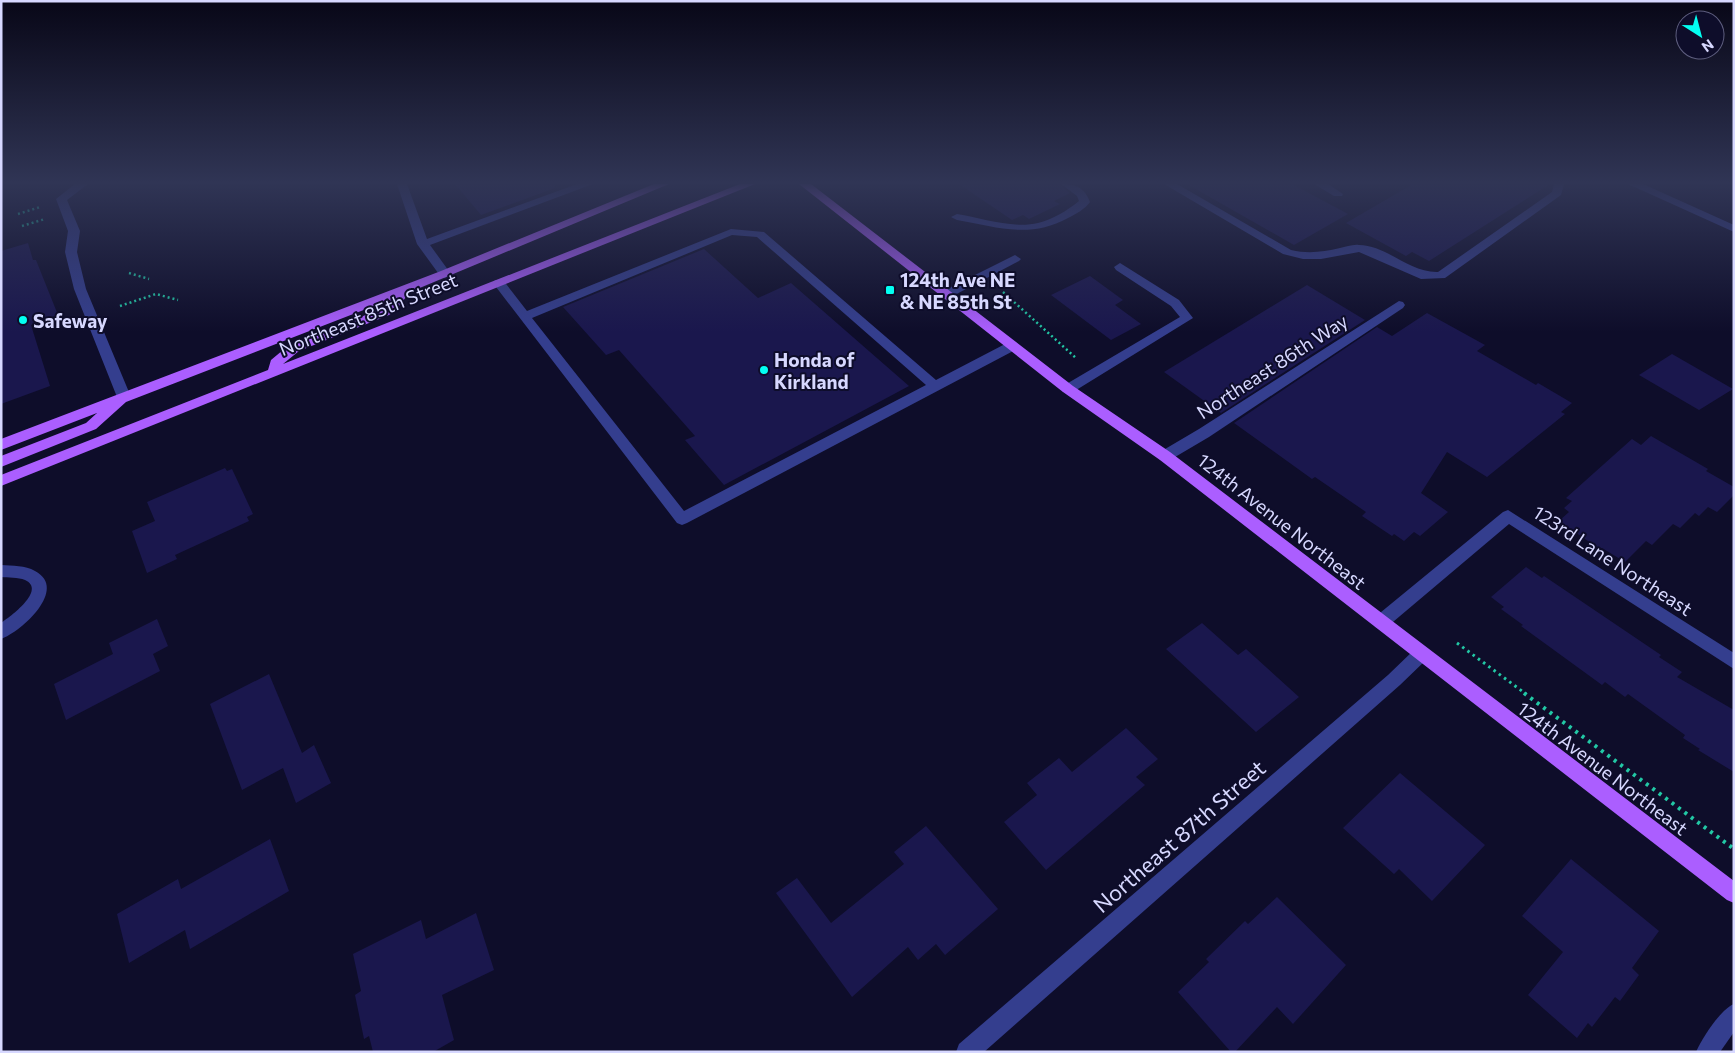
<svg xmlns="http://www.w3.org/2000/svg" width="1735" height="1053" font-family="Commissioner,sans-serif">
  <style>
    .building { fill: #1a174d }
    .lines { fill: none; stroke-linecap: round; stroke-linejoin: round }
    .path-far2 { stroke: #22c8a5; stroke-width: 2.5; stroke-dasharray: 2 3; stroke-linecap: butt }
    .path-far1 { stroke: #22c8a5; stroke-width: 3; stroke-dasharray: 2.5 4; stroke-linecap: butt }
    .path { stroke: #22c8a5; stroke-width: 4; stroke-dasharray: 3 5; stroke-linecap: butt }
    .minor { fill: #343e8e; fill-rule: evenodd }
    .major { fill: #ab5eff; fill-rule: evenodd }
    .poi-dot { fill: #03fff2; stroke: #0e0d2a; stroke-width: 2 }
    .labels { text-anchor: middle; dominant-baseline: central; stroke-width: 4; stroke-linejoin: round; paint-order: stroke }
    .poi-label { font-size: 19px; font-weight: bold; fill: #d7d8ff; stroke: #0e0d2a; text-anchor: start }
    .street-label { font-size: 19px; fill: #d7d8ff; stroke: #0e0d2a }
    .near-street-label { font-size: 22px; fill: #d7d8ff; stroke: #0e0d2a }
  </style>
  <rect width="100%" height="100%" fill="#0e0d2a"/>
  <!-- building -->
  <g class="building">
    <polygon points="455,184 554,184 555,188 481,215"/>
    <polygon points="959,184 1059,184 1070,193 1054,201 1060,204 1029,219 1023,215 1012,220"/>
    <polygon points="1187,184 1292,184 1348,214 1294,245"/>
    <polygon points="1413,184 1550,184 1429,261 1412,252 1406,256 1346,223"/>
    <polygon points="28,243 33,260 36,260 58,315 31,325 50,386 1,404 1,251"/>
    <polygon points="704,249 758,298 791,283 909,386 724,485 685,440 695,436 619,350 606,355 563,307"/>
    <polygon points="1090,276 1123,300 1115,305 1141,324 1111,340 1051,295"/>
    <polygon points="1307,285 1365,320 1221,413 1164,372"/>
    <polygon points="1427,313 1485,345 1477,351 1536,385 1538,383 1572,403 1561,412 1565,414 1487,477 1447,452 1421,493 1448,512 1420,536 1414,532 1404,541 1394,534 1392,536 1362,516 1366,512 1315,477 1312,479 1234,423 1377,327 1392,336"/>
    <polygon points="1672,354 1733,389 1699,410 1639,375"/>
    <polygon points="1651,436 1708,469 1706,471 1734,487 1734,495 1717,512 1708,507 1699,516 1695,513 1680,528 1673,524 1652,545 1646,541 1625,562 1602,548 1598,548 1559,521 1569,512 1564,508 1572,501 1566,498 1632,439 1641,445"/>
    <polygon points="225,468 227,471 232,469 253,514 247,517 249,521 175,555 177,559 147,573 132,531 155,521 147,502"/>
    <polygon points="1526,567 1542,578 1544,576 1661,655 1659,657 1682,672 1677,677 1734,710 1734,772 1698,750 1700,749 1683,738 1685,735 1628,694 1625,697 1605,682 1602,685 1521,626 1523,625 1501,609 1504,607 1491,597"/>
    <polygon points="157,619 168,646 153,654 160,671 66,720 54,684 113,654 109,643"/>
    <polygon points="1202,623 1238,655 1246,649 1299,697 1256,732 1166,649"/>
    <polygon points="269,674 302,753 314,745 331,783 296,803 283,768 242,790 210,704"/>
    <polygon points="1126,728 1158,759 1136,777 1145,785 1046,870 1004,822 1037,795 1027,783 1059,758 1072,772"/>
    <polygon points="1400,773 1485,845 1432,901 1399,869 1394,874 1343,828"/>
    <polygon points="926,826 998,909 945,955 936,944 918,960 908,947 852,997 776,893 797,878 831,923 904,864 894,852"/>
    <polygon points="270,839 289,891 190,949 185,930 129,963 117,914 178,879 181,889"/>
    <polygon points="1571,859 1659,931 1632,968 1639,975 1620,1001 1615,997 1592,1027 1588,1023 1577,1038 1528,995 1563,952 1522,916"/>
    <polygon points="1277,897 1346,965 1293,1024 1277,1007 1235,1052 1231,1052 1178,992 1209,962 1206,959 1245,921 1248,924"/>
    <polygon points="476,913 494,970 442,995 454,1040 433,1052 373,1052 369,1036 364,1039 355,995 361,991 353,954 421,920 426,939"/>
  </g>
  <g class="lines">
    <!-- path-far2 -->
    <g class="path-far2">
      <polyline points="18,214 40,207"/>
      <polyline points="22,226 45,219"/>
      <polyline points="129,273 149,279"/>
      <polyline points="1003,292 1076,358"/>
      <polyline points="120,306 156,294 178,300"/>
    </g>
    <!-- path-far1 -->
    <polyline class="path-far1" points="1457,643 1526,694"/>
    <!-- path -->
    <polyline class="path" points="1524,693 1734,849"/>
    <!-- minor -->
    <g class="minor">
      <polygon points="75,184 88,184 67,200 80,231 77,252 86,289 131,397 129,400 119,400 117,397 74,289 65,252 68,231 56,199"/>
      <polygon points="397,184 407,184 427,239 577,184 593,184 430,245 451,274 445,278 441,277 417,244"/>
      <path d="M 1061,184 C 1076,184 1085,188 1090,202 C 1085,209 1076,214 1068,218 C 1030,239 997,227 957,220 L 951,217 L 957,214 C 982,218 1013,229 1038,223 C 1052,220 1068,210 1079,201 L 1077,196 Z"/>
      <path d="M 1164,184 L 1177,184 L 1291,250 C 1308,254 1323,252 1340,248 C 1346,247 1353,244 1359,245 C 1386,245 1410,273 1438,272 L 1552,192 L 1554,184 L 1564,184 L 1561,195 L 1445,278 L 1421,279 L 1359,252 L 1321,259 L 1303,259 L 1283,254 Z"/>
      <polygon points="1314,184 1328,184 1343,194 1342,196 1334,196"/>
      <polygon points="1628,184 1643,184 1734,225 1734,232"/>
      <path d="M 731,229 L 764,232 L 936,380 L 1007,343 L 1017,343 L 1018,346 L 1017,349 L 687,523 L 682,525 L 677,523 L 493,283 L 495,280 L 503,280 L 527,311 ZM 732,235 L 757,237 L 926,385 L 684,511 L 532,318 Z"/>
      <polygon points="1015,255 1021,259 1019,261 949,298 945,299 939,295 941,292"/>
      <polygon points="1120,263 1179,300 1193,318 1073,392 1063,392 1061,389 1063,386 1180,317 1171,306 1116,270 1114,267"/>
      <polygon points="1399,301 1403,302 1405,305 1403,308 1209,437 1170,460 1165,461 1160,460 1158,456 1160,452 1199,429"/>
      <polygon points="1508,510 1734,653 1734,669 1509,524 1387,627 1381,629 1375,627 1373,622 1375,617 1503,512"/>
      <path d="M 1,565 C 13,566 25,565 35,571 C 69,589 21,632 1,639 L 1,623 C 10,617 47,590 25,580 C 18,577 8,578 1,577 Z"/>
      <polygon points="1421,647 1427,649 1429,654 1427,659 1400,685 984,1052 956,1052 959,1044 1388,675 1415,649"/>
      <path d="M 1734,1004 L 1734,1032 L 1720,1052 L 1696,1052 C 1702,1038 1721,1009 1734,1004 Z"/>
    </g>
    <!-- major -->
    <g class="major">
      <polygon points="654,184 669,184 410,292 395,311 389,315 299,351 283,364 740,184 755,184 1,486 1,475 268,370 271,360 289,345 381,309 392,299 126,402 96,429 1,467 1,456 86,423 97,413 1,450 1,439 441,271"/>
      <polygon points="799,184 811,184 1073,386 1170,452 1734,881 1734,903 1727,900 1160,460 1063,392"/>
    </g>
  </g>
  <!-- sky -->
  <linearGradient id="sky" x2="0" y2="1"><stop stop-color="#080717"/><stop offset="0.55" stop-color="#303555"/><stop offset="1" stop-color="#303555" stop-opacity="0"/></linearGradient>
  <rect width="1735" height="332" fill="url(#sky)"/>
  <!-- markers -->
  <g class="poi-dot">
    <rect x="885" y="285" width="10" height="10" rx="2.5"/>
    <circle cx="23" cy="320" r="5"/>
    <circle cx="764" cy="370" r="5"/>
  </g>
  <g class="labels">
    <!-- poi labels -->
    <g class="poi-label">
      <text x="900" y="279">124th Ave NE<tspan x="900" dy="22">&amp; NE 85th St</tspan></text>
      <text x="33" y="320">Safeway</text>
      <text x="774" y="359">Honda of<tspan x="774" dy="22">Kirkland</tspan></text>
    </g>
    <!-- street labels -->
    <g class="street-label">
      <text transform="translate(368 314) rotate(-22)">Northeast 85th Street</text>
      <text transform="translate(1272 366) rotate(-33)">Northeast 86th Way</text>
      <text transform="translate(1282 521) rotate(38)">124th Avenue Northeast</text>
      <text transform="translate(1613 560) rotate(33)">123rd Lane Northeast</text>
      <text transform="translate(1603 768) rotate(37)">124th Avenue Northeast</text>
    </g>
    <!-- near-street labels -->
    <g class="near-street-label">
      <text transform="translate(1179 836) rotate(-41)">Northeast 87th Street</text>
    </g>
  </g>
  <!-- border -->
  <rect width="1735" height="1053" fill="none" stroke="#d7d8ff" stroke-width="5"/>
  <!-- north arrow -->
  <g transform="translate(1700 35) rotate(144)"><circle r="24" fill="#0e0d2a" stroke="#5e5e7f"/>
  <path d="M0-4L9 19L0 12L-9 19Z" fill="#03fff2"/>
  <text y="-8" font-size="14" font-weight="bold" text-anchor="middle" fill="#d7d8ff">N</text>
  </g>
</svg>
